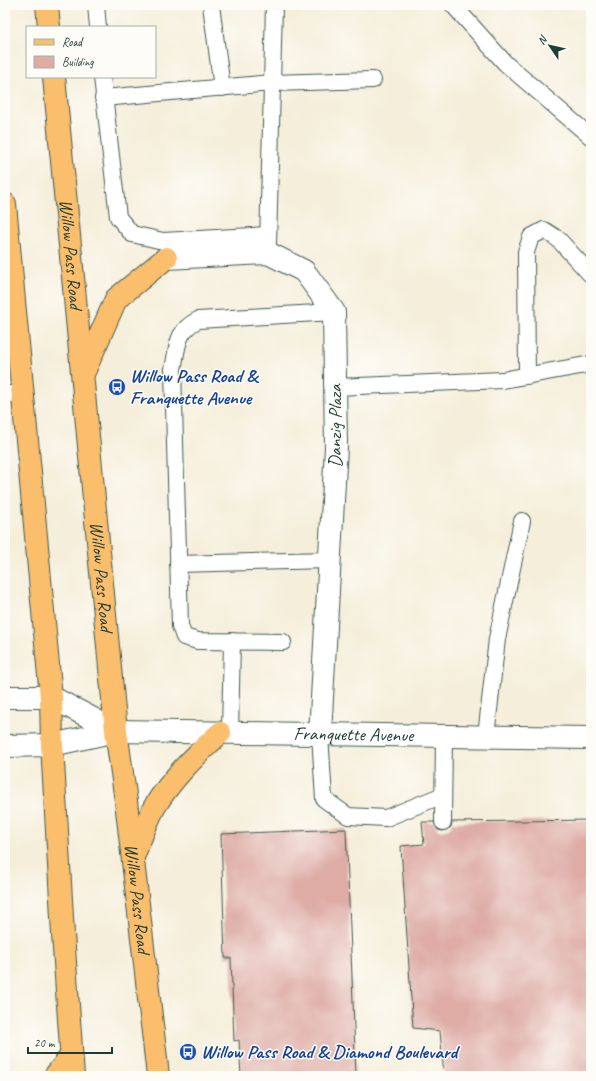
<svg xmlns="http://www.w3.org/2000/svg" width="596" height="1081" font-family="Caveat,sans-serif">
  <style>
    .building { fill: #deaba5 }
    .lines { fill: none; stroke-linecap: round; stroke-linejoin: round }
    .lane-casing { stroke: #3f584d; stroke-width: 18 }
    .street-casing { stroke: #3f584d; stroke-width: 24 }
    .primary-casing { stroke: #3f584d; stroke-width: 24 }
    .lane { stroke: #fff; stroke-width: 16 }
    .street { stroke: #fff; stroke-width: 22 }
    .primary { stroke: #fabe6d; stroke-width: 22 }
    .labels { text-anchor: middle; dominant-baseline: central; stroke-width: 3; stroke-linejoin: round; paint-order: stroke }
    .street-label { font-size: 19px; fill: #1f3d34; stroke: #fdfcf7 }
    .transit-label { font-size: 19px; font-weight: bold; fill: #164399; stroke: #fdfcf7; text-anchor: start }
  </style>
  <rect width="100%" height="100%" fill="#fdfcf7"/>
  <filter id="ink" filterUnits="userSpaceOnUse"><feTurbulence type="fractalNoise" baseFrequency=".025" numOctaves="2"/><feDisplacementMap in="SourceGraphic" scale="8" xChannelSelector="R" yChannelSelector="G"/><feConvolveMatrix kernelMatrix="1 2 1 2 8 2 1 2 1" color-interpolation-filters="sRGB"/></filter>
  <filter id="wash" filterUnits="userSpaceOnUse"><feTurbulence type="fractalNoise" baseFrequency=".012" numOctaves="4" result="noise"/><feDisplacementMap in="SourceGraphic" scale="16" xChannelSelector="R" yChannelSelector="G"/><feGaussianBlur stdDeviation="0.9" result="paint"/><feColorMatrix in="noise" values="0 0 0 0 0 0 0 0 0 0 0 0 0 0 0 0 0 1.4 0 .05"/><feComposite in="paint" operator="in"/></filter>
  <g filter="url(#wash)">
    <rect width="100%" height="100%" fill="#f5eeda"/>
    <g id="blocks">
      <!-- building -->
      <g class="building">
        <polygon points="591,820 591,1076 444,1076 440,1031 413,1028 401,846 424,844 422,822 434,822 438,830 443,831 451,827 452,822"/>
        <polygon points="346,829 356,1076 241,1076 239,1040 234,1041 231,958 225,958 221,834"/>
      </g>
    </g>
  </g>
  <g filter="url(#ink)">
    <use href="#blocks" fill-opacity="0" stroke="#3f584d" stroke-width="1"/>
    <g class="lines">
      <defs>
        <g id="lane">
          <polyline points="96,5 98,27"/>
          <polyline points="211,5 222,88"/>
          <polyline points="453,5 506,64 591,137"/>
          <polyline points="102,77 118,217 132,234 163,241 268,235"/>
          <polyline points="103,98 272,83 373,80"/>
          <polyline points="268,245 274,5"/>
          <polyline points="527,376 526,252 531,237 544,230 558,239 591,275"/>
          <polyline points="335,387 503,380 591,364"/>
          <polyline points="5,394 23,394"/>
          <polyline points="178,564 329,560"/>
          <path d="M 283,642 L 198,641 L 184,637 L 180,626 L 173,369 C 178,346 176,331 198,320 L 334,312"/>
          <polyline points="230,733 232,641"/>
          <polyline points="320,734 324,799 348,816 386,818 443,795"/>
          <polyline points="486,736 497,639 522,521"/>
          <polyline points="443,822 444,736"/>
        </g>
        <g id="street">
          <polyline points="166,258 268,253 304,271 334,312 336,447 320,734"/>
          <polyline points="5,697 51,697 116,731"/>
          <path id="s1" d="M 5,746 L 52,745 L 116,731 L 591,738"/>
        </g>
        <g id="primary">
          <polyline points="47,5 49,27"/>
          <path id="s2" d="M 54,77 L 116,731 L 126,801 L 158,1076"/>
          <polyline points="5,204 51,697 52,745 63,934 73,1076"/>
          <polyline points="83,374 116,299 166,258"/>
          <path d="M 133,857 C 140,840 146,822 155,806 C 172,778 196,755 220,733"/>
          <polyline points="55,1076 71,1056"/>
        </g>
      </defs>
      <!-- lane casing -->
      <use href="#lane" class="lane-casing"/>
      <!-- street casing -->
      <use href="#street" class="street-casing"/>
      <!-- primary casing -->
      <use href="#primary" class="primary-casing"/>
      <!-- lane -->
      <use href="#lane" class="lane"/>
      <!-- street -->
      <use href="#street" class="street"/>
      <!-- primary -->
      <use href="#primary" class="primary"/>
    </g>
  </g>
  <!-- icons -->
  <defs>
    <symbol id="bus-disc" viewBox="-11 -11 22 22"><circle r="9.5" fill="#1a4fb4" stroke="#fdfcf7"/><path d="M-5-6H5V4H4V6H2V4H-2V6H-4V4H-5ZM-3.5-4V0h7V-4ZM-3.5 1.2v1.5H-2V1.2ZM2 1.2v1.5H3.5V1.2Z" fill="#fff"/></symbol>
  </defs>
  <g fill-rule="evenodd">
    <use href="#bus-disc" x="107" y="377" width="20" height="20"/>
    <use href="#bus-disc" x="178" y="1042" width="20" height="20"/>
  </g>
  <g class="labels">
    <!-- street labels -->
    <g class="street-label">
      <text stroke="none"><textPath href="#s2" startOffset="178">Willow Pass Road</textPath></text>
      <text transform="translate(335 426) rotate(-90)">Danzig Plaza</text>
      <text stroke="none"><textPath href="#s2" startOffset="502">Willow Pass Road</textPath></text>
      <text stroke="none"><textPath href="#s1" startOffset="350">Franquette Avenue</textPath></text>
      <text stroke="none"><textPath href="#s2" startOffset="826">Willow Pass Road</textPath></text>
    </g>
    <!-- transit labels -->
    <g class="transit-label">
      <text x="130" y="376">Willow Pass Road &amp;<tspan x="130" dy="22">Franquette Avenue</tspan></text>
      <text x="201" y="1052">Willow Pass Road &amp; Diamond Boulevard</text>
    </g>
  </g>
  <!-- margin -->
  <rect width="596" height="1081" fill="none" stroke="#fdfcf7" stroke-width="20"/>
  <!-- legend -->
  <rect x="26" y="26" width="130" height="52" fill="#fdfcf7" stroke="#a4b0a9"/>
  <rect x="34" y="39" width="20" height="6" fill="#fabe6d" stroke="#a4b0a9"/>
  <text x="62" y="46" font-size="12" fill="#1f3d34">Road</text>
  <rect x="34" y="56" width="20" height="12" fill="#deaba5" stroke="#a4b0a9"/>
  <text x="62" y="66" font-size="12" fill="#1f3d34">Building</text>
  <!-- north arrow -->
  <g transform="translate(550 46) rotate(304)" stroke="#fdfcf7" stroke-width="3" paint-order="stroke">
  <path d="M0-3L7 15L0 10L-7 15Z" fill="#1f3d34"/>
  <text y="-6" font-size="11" font-weight="bold" text-anchor="middle" fill="#1f3d34">N</text>
  </g>
  <!-- scale -->
  <path d="M28 1047v6h84v-6" fill="none" stroke="#1f3d34" stroke-width="2"/>
  <text x="34" y="1047" font-size="12" fill="#1f3d34" stroke="#fdfcf7" stroke-width="3" paint-order="stroke">20 m</text>
</svg>
